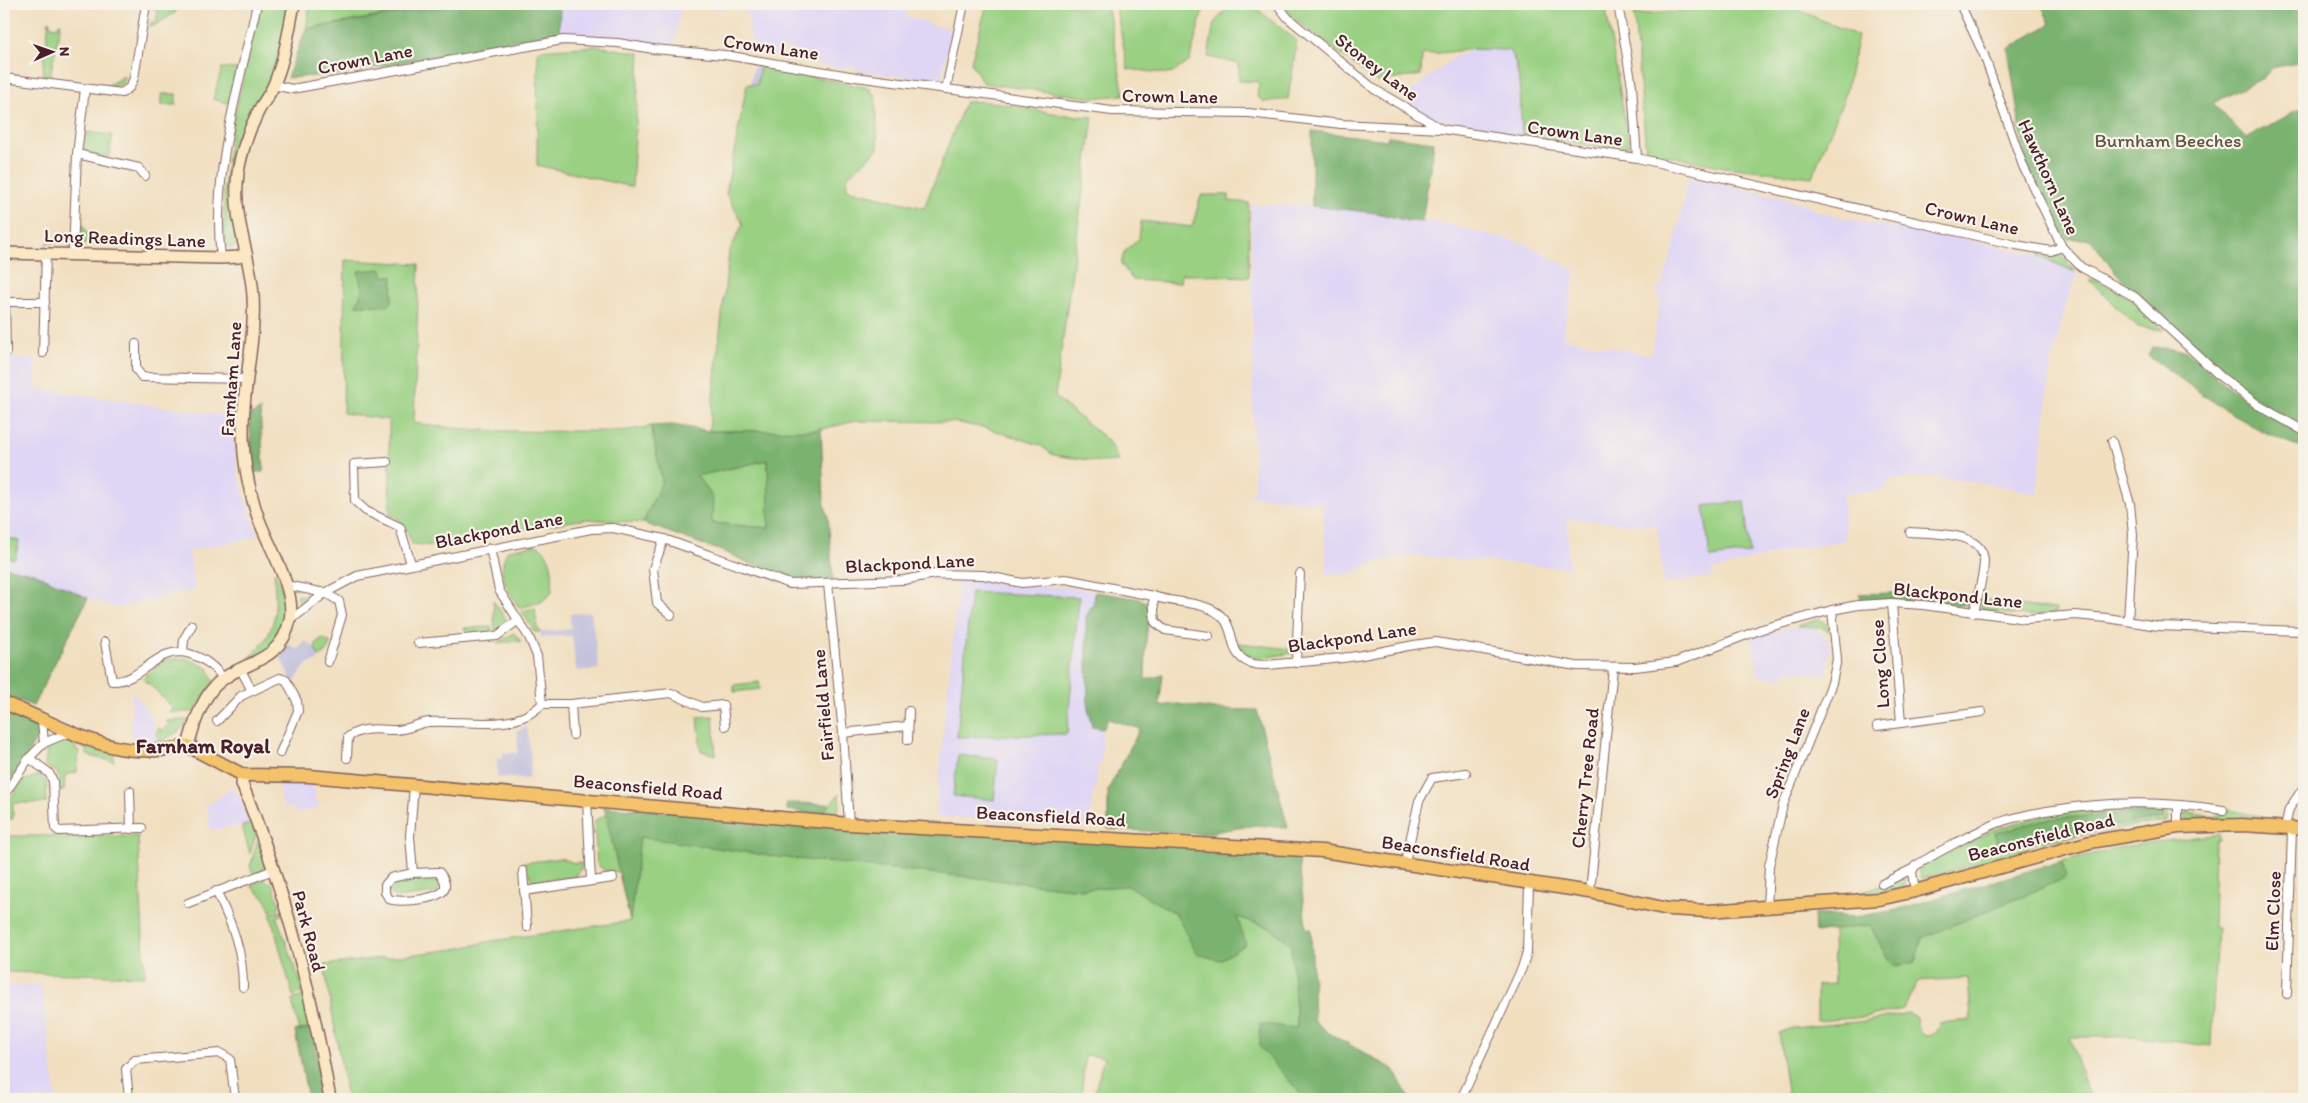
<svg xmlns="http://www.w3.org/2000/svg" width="2308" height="1103" font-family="Itim,sans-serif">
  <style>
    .built { fill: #dfd5f5 }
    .industrial { fill: #c3c1db }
    .green { fill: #99d082; stroke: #727856 }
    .forest { fill: #7ab270; stroke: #62684e; fill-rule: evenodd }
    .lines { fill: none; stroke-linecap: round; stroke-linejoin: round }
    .street-casing { stroke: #84625f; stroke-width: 10 }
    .secondary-casing { stroke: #84625f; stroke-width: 14 }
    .primary-casing { stroke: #84625f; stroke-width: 15 }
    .street { stroke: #fff; stroke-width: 8 }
    .secondary { stroke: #fbe7c3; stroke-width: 11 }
    .primary { stroke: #f4c26a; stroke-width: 12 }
    .labels { text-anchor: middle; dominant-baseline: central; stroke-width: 4.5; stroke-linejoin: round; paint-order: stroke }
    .street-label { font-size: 19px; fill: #4a1f2b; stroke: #f7f3e8 }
    .park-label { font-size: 19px; fill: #625445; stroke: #f7f3e8 }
    .quarter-label { font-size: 21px; font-weight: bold; fill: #4a1f2b; stroke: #f7f3e8 }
  </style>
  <rect width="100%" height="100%" fill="#f7f3e8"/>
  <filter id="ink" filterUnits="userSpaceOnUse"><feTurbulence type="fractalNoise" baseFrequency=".02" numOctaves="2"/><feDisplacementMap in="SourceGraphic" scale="10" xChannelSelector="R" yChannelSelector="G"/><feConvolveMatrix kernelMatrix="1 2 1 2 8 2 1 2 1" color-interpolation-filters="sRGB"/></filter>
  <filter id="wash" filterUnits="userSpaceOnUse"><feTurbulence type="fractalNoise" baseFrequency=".0096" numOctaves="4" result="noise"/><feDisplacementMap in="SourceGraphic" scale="20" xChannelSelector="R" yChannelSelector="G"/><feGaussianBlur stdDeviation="1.12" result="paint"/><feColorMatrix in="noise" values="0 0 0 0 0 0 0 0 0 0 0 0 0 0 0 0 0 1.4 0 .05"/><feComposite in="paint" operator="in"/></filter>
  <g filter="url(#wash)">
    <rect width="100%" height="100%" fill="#f1dfc0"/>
    <!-- built -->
    <g class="built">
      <polygon points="560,4 904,4 906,16 930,23 930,25 951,28 941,81 857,71 854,67 847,66 844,69 823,65 798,56 795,50 786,48 781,54 753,52 746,9 727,7 727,10 681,5 674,46 609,37 548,40 548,36 559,32"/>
      <polygon points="1473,49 1504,49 1514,55 1517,69 1522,136 1469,128 1431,116 1407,101 1409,93 1455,57"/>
      <polygon points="1688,178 1772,195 1805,204 1818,212 1870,224 1935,233 2045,257 2078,274 2066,303 2050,371 2037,494 1992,484 1930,477 1888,479 1886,490 1843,494 1845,540 1777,553 1712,571 1713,576 1664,584 1657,526 1567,519 1569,568 1417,556 1400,557 1373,563 1349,574 1327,575 1322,503 1251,496 1251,491 1254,490 1251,204 1312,206 1377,213 1408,221 1438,222 1526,244 1576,271 1562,338 1651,355 1660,303 1657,287 1661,287 1674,248"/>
      <polygon points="4,359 36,359 36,388 232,417 237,472 258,537 189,550 194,590 116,608 88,598 34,573 4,567"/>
      <polygon points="959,577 1013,586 1078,588 1095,592 1094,602 1086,617 1099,727 1103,729 1101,764 1098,764 1095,790 1093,790 1089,828 935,816"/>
      <polygon points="1816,625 1816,629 1826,636 1830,647 1826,675 1784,670 1782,679 1759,676 1751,636 1791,627"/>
      <polygon points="132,691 150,715 158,740 152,742 131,741"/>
      <polygon points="277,782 312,782 318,808 295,814 293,806 284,809"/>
      <polygon points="232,787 240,797 251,824 210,830 206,804 212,803"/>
      <polygon points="41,984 56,1099 4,1099 4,985"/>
    </g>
    <!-- industrial -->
    <g class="industrial">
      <polygon points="754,67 760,68 757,86 750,84"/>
      <polygon points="591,612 599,669 576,671 572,636 541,637 540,632 571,629 570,614"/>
      <polygon points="304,640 315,648 319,657 318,661 307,664 293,683 279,655 289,644 298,650"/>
      <polygon points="527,727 531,759 529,779 497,777 497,758 503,758 503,753 518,753 517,731"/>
    </g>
    <!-- green -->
    <g class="green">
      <polygon points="153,4 173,4 176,12 154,26 150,26 151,22 156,22 158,11 153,9"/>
      <polygon points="260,4 289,4 277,65 247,124 232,198 238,244 235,247 229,248 224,244 224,189 231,132"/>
      <polygon points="310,4 436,4 436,6 306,29"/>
      <polygon points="987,4 1107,4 1124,95 1092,98 983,83 971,62"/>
      <polygon points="1115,4 1198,4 1204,7 1189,62 1170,74 1128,69"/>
      <polygon points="1231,4 1251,4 1297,41 1288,99 1264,102 1257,96 1259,82 1239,81 1239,64 1208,57 1214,23"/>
      <path d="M 1282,4 L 1605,4 L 1630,150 L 1522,136 C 1520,114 1523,64 1508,50 L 1473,49 L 1422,55 L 1421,75 L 1377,82 L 1293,18 Z"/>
      <polygon points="1659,4 1790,4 1797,9 1858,36 1845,96 1812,177 1725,167 1646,151 1634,15 1731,7"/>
      <polygon points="49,20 51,26 58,27 59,23 61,23 49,81 42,78"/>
      <polygon points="596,46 640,53 632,187 537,165 538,50"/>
      <path d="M 760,67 L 870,88 L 871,93 L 875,94 L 878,149 L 847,177 L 847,189 L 924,208 L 965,102 C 994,99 1018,108 1046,112 C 1061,115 1077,116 1093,117 L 1055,397 L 1108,441 L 1119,461 L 1102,462 L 1053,455 L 1040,445 L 986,428 L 952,422 L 855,421 L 815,431 L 709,431 L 729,252 L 743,224 L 726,193 L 747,84 L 757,85 Z"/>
      <polygon points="222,68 237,69 230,101 227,103 213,99"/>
      <polygon points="124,76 125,82 114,88 105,87"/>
      <rect x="162" y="94" width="14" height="11"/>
      <polygon points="86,132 112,135 110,155 105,158 83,154"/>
      <polygon points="1201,195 1229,195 1229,201 1249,203 1249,277 1181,274 1180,283 1133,280 1121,264 1124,252 1139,239 1141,221 1192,227"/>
      <polygon points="81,222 94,245 82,243 80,235"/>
      <polygon points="68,232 67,238 63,242 45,244"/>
      <polygon points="2040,253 2062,256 2075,272 2039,256"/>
      <path d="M 345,260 L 419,264 L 414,423 C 469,432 527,432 582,431 C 606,431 628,432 651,426 L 662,481 L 643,523 L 586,519 L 530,528 L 443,547 L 412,544 C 407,531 405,519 390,515 L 389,420 L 343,413 Z"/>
      <polygon points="2095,279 2129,298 2164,330 2138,327 2089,280"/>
      <polygon points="768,460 770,528 712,523 696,476"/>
      <polygon points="1744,501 1750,553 1710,558 1704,506"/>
      <polygon points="4,537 19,541 15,559 4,557"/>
      <path d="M 536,545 C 554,553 553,576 552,593 L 541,602 L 519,608 C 507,587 495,572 508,550 Z"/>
      <path d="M 274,571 C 280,579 282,590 284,600 C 288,642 266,651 234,671 C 277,636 277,624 274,571 Z"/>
      <polygon points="971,592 1079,597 1067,734 957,737"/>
      <polygon points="297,595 313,597 300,608"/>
      <path d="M 1981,598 L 2004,604 L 2056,609 L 2056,613 C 2034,618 2005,614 1983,609 L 1979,604 Z"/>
      <polygon points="493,600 507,621 505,627 495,634"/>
      <polygon points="535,608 537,627 540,632 534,632 522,611"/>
      <polygon points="1820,619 1829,626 1829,632 1821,627 1797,626"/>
      <polygon points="491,627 492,632 468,634 464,628"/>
      <polygon points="514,633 521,641 497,643"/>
      <polygon points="322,638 330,642 327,652 319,657 315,648 316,643"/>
      <polygon points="1239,643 1291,649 1292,653 1263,658 1254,658 1242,652"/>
      <polygon points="186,658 208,668 214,682 194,712 170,712 173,708 143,678 165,660"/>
      <polygon points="759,682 760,689 734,692 734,685"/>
      <polygon points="713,716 716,755 701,751 698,717"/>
      <path d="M 188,720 C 186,730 168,737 159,742 L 156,733 L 159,728 L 163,731 L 169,724 L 166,721 Z"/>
      <polygon points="64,740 114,755 114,762 87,755 87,750 72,743 79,752 77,772 65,775 64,791 57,791 60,780 56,771 45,766 47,748"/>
      <polygon points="958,755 998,759 994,800 953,796"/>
      <polygon points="40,775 47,784 46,803 13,803 13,819 4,819 4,809 22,781"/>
      <polygon points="839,794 840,807 834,814 822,814"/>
      <polygon points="604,807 1290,860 1300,1091 1305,1099 1093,1099 1104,1057 1085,1055 1081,1099 347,1099 324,965 456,949 491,941 630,921 619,872 605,871 597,864 594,821 606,814"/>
      <polygon points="2111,808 2168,808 2167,821 2036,843 2012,855 1921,879 1918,868 1995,829 2045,815"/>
      <polygon points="2229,810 2260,816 2257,820 2189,822 2184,819 2187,812 2214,816"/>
      <polygon points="252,823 256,835 250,854 242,826"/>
      <path d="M 2219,834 L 2219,840 L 2215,841 L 2213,928 L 2217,928 L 2211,1046 L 2137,1037 L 2071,1037 L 2070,1038 L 2090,1099 L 1788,1099 L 1779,1033 L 1793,1028 L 1867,1021 L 1908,1013 L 1917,1017 C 1914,1040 1937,1042 1939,1023 L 1971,1020 L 1968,978 L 1918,981 L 1903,1009 L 1865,1017 L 1817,1021 L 1817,985 L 1834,984 L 1833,930 L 1870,925 C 1878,939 1884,958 1897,967 L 1915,962 L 1921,938 L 2065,878 L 2062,861 L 2127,846 Z"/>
      <polygon points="4,836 138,836 145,976 4,972"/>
      <polygon points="258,839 265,863 261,873 254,875 250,867"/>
      <polygon points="560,858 575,863 584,863 576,877 532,881 529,873 524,874 523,863"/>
      <polygon points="427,876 435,876 442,886 436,893 396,898 388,892 388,886 394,880"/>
      <path d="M 1905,878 L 1905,888 L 1847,897 C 1867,889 1885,885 1905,878 Z"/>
      <polygon points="263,879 273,884 280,907 270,911 267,901 251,886"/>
      <polygon points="280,911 281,915 277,918 304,992 293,996 270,913"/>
      <polygon points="305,995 313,1028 299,1030 292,1000"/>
    </g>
    <!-- forest -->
    <g class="forest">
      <polygon points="458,4 560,4 559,32 341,74 287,78 306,29"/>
      <polygon points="2041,4 2304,4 2304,65 2302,62 2272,68 2263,78 2213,103 2246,138 2304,107 2304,428 2247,393 2212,365 2117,274 2090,239 2068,239 2058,229 2026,165 2008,49 2050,24"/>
      <polygon points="1312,131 1379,139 1387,140 1388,136 1434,142 1422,222 1408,221 1377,213 1312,206"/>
      <polygon points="382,269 383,276 393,276 392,302 388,306 356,305 362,291 358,271"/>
      <path d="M 2152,347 L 2184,350 L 2244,399 L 2304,437 L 2304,448 C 2246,430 2198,390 2148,356 Z"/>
      <polygon points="260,410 264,472 253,472 249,416"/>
      <path d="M 672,425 L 709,431 L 815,430 L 821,428 L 824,501 L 828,517 L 833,579 L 785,579 L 727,553 L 643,523 L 662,481 L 651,426 ZM 768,460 L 769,528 L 712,523 L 713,497 L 697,476 Z"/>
      <polygon points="4,567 34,573 88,598 33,706 4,695"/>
      <polygon points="1095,592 1140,599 1150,604 1146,641 1145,680 1163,675 1159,706 1178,704 1214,709 1257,710 1288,828 1256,825 1201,834 1108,829 1108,790 1140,729 1108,719 1103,729 1092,727 1088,708 1086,617 1094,602"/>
      <polygon points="1928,592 1967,596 1970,599 1970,603 1960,606 1926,601 1862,600 1859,594"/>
      <polygon points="4,711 34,724 38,735 22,764 4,790"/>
      <polygon points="787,803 830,804 822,814 787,810"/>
      <polygon points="604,807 1298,853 1306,928 1311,929 1314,1021 1329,1033 1393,1069 1410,1099 1305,1099 1260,1047 1260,1024 1297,1028 1291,944 1269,927 1237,917 1246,944 1220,960 1197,954 1176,914 1128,886 1081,889 779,857 640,837 630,921"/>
      <polygon points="2162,811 2163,818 2064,834 2000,849 1995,833 2046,819"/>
      <path d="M 2062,861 L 2066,878 L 1922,938 L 1915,962 L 1896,967 C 1884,958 1878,939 1870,925 L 1815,933 L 1814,914 L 1855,917 L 1896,910 Z"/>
      <polygon points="313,1028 326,1099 308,1099 295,1031"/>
    </g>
  </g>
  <g filter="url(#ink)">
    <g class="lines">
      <defs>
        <g id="street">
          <polyline points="1277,4 1288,18 1374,89 1440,128"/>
          <polyline points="1618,4 1632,86 1637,158"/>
          <polyline points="1960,4 1984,55 2023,166 2062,247 2081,267 2135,297 2221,377 2258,405 2304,431"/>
          <polyline points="4,78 122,93 130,87 134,78 146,4"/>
          <polyline points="274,85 292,89 563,40 618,43 653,49 725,55 856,77 1112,111 1249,113 1341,124 1441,129 1637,158 2016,245 2051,251 2062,247"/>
          <polyline points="946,89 964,4"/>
          <polyline points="77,154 139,168 145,176"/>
          <polyline points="73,254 77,154 85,89"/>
          <path d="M 221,258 C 211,174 239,86 257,4"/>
          <polyline points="4,302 45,302"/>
          <polyline points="5,302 6,352"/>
          <polyline points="136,344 136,369 142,377 246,379"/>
          <polyline points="43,353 46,253"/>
          <polyline points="2112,441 2130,504 2133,535 2128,621"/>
          <polyline points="387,462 354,464 355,501 366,511 400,527 411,564"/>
          <path d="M 1910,532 C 1933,534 1985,530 1984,563 C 1983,579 1977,597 1974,613"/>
          <polyline points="664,539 653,569 657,603 671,615"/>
          <polyline points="828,584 843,733 849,824"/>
          <polyline points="286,585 325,593 339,601 342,615 328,662"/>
          <polyline points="1153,596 1155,622 1165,630 1209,636"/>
          <path d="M 290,618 L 297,615 L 325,593 L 357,576 L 591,529 L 613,528 L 664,539 L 790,584 L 904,580 L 935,574 L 983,575 L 1022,583 L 1066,579 L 1153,596 C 1174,604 1209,600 1224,619 C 1236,633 1228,655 1250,663 C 1262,667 1276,664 1288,663 C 1315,661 1342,659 1368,654 C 1391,650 1413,644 1436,642 L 1576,666 L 1635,667 L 1676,662 L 1762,629 L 1832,610 L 1858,605 L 1892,603 L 1923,605 L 2026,619 L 2075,615 L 2107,618 L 2158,626 L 2304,631"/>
          <path d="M 105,642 L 112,681 C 144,682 156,644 190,654 C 204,658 215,667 224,679"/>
          <polyline points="418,643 497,636 517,621"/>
          <polyline points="183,652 184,639 192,625"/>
          <polyline points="1296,663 1300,574"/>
          <polyline points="241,670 252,691"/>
          <polyline points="542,704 571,704 573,735"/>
          <polyline points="571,704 671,693 702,707 723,705 725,726"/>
          <polyline points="42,721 44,743"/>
          <polyline points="217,721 241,696 280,678 286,680 297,701 298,711 280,753"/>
          <polyline points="1901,723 1982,712"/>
          <polyline points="1877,726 1901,723 1892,603"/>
          <polyline points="843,733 907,726"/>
          <polyline points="908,740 909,711"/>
          <polyline points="29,758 49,773 53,781 55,828 59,831 142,828"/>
          <path d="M 347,758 L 348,737 C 364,726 379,730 396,730 C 408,730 418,723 429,722 C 467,719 513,734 542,704 L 537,656 L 529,637 L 499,590 L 490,548"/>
          <polyline points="130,791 131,829"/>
          <polyline points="4,795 29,758 44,743 68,733"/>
          <polyline points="587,800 591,881"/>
          <polyline points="2178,827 2178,806"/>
          <polyline points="2285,827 2289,809 2304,787"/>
          <polyline points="1405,863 1419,801 1432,778 1466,773"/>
          <polyline points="523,871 527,927"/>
          <path d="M 413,873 L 391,878 L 385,885 L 385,892 L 389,899 C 399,903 444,900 445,887 C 446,881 442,876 439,872 L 413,873 L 410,836 L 414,785"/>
          <polyline points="1882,884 1912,869"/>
          <path d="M 216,891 C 232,924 243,950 243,987"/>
          <polyline points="524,891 613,878"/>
          <path d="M 1915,891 L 1912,872 L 1915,866 C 1938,852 1984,826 2010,819 C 2078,801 2154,799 2223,810"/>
          <polyline points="1590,892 1613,668"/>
          <polyline points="188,903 273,870"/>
          <polyline points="1767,909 1769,866 1783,805 1832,683 1837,659 1832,610"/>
          <polyline points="2287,994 2292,828"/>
          <polyline points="129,1099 126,1069 135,1060 220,1053 230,1059 235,1099"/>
          <polyline points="1461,1099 1522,968 1527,952 1529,883"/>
        </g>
        <g id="secondary">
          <polyline points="4,253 221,258 239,257 245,253"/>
          <path d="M 188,746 C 193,727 200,703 214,687 C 238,660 280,667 290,620 C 296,588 268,546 258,517 C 249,490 243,461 243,433 C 242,387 256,342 253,296 C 251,258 234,222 237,184 C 238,161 247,134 257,114 C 262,103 271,94 275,82 C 285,57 289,30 294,4"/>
          <path d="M 243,775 L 242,784 C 283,885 312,992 330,1099"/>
        </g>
        <path id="primary" d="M 4,703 C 71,729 111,763 188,746 L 243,775 L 309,776 L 849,824 L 1322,851 L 1590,892 L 1668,909 L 1708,911 L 1879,899 L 1915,891 L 2090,842 L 2178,827 L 2242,825 L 2304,829"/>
      </defs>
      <!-- street casing -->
      <use href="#street" class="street-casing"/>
      <!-- secondary casing -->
      <use href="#secondary" class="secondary-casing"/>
      <!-- primary casing -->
      <use href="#primary" class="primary-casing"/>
      <!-- street -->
      <use href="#street" class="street"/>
      <!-- secondary -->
      <use href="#secondary" class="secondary"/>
      <!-- primary -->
      <use href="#primary" class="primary"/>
    </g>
  </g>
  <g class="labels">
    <!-- street labels -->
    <g class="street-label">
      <text transform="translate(771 47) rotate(8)">Crown Lane</text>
      <text transform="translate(365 59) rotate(-11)">Crown Lane</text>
      <text transform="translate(1377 67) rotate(37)">Stoney Lane</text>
      <text transform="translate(1170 96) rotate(1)">Crown Lane</text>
      <text transform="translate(1575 133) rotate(8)">Crown Lane</text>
      <text transform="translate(2049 177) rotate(66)">Hawthorn Lane</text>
      <text transform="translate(1972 218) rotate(13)">Crown Lane</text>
      <text transform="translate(125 238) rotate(2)">Long Readings Lane</text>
      <text transform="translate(231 379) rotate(-86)">Farnham Lane</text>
      <text transform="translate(499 530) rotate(-11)">Blackpond Lane</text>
      <text transform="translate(910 563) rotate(-3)">Blackpond Lane</text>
      <text transform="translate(1958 595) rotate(6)">Blackpond Lane</text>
      <text transform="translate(1352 637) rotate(-8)">Blackpond Lane</text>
      <text transform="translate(1880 664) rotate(-94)">Long Close</text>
      <text transform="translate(823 705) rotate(-95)">Fairfield Lane</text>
      <text transform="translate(1787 753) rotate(-69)">Spring Lane</text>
      <text transform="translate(1585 778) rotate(-84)">Cherry Tree Road</text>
      <text transform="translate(648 787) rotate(5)">Beaconsfield Road</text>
      <text transform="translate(1051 816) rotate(3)">Beaconsfield Road</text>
      <text transform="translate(2041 837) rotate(-14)">Beaconsfield Road</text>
      <text transform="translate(1456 853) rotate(9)">Beaconsfield Road</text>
      <text transform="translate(2273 911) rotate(-88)">Elm Close</text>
      <text transform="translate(309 931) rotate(75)">Park Road</text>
    </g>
    <!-- park labels -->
    <g class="park-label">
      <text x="2168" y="140">Burnham Beeches</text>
    </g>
    <!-- quarter labels -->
    <g class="quarter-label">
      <text x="203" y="745">Farnham Royal</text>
    </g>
  </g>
  <!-- margin -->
  <rect width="2308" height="1103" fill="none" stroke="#f7f3e8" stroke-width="20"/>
  <!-- north arrow -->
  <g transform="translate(52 52) rotate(88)" stroke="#f7f3e8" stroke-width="4" paint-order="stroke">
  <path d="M0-4L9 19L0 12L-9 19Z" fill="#4a1f2b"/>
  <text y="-8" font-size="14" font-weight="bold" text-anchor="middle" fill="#4a1f2b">N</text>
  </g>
</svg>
